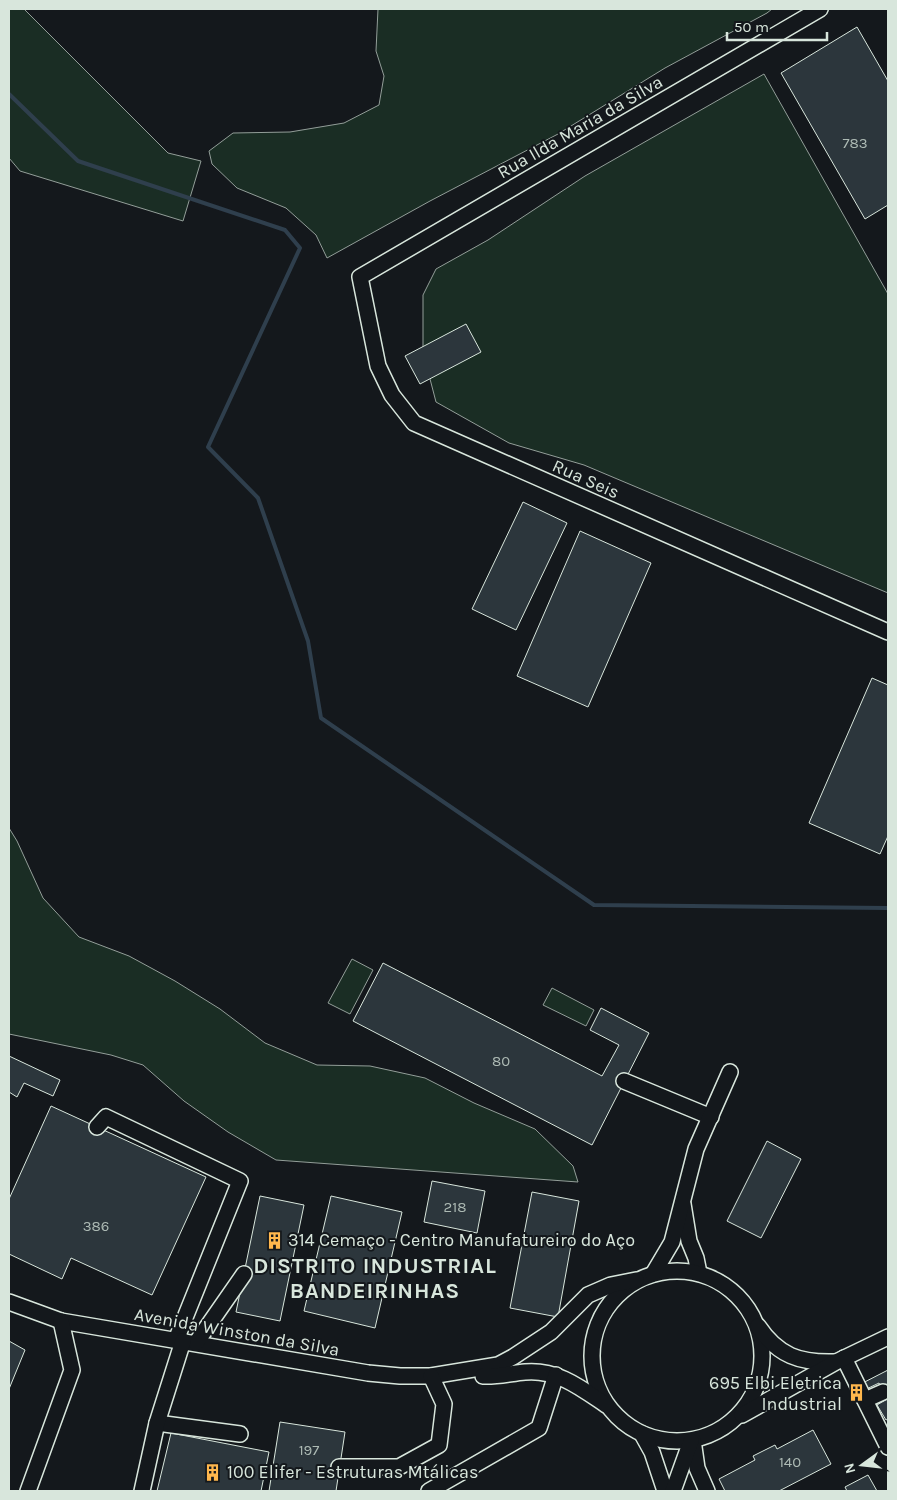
<svg xmlns="http://www.w3.org/2000/svg" width="897" height="1500" font-family="Karla,sans-serif">
  <style>
    .green { fill: #1a2d24; stroke: #939e99 }
    .lines { fill: none; stroke-linecap: round; stroke-linejoin: round }
    .stream { stroke: #2f3f4d; stroke-width: 4 }
    .building { fill: #2c363c; stroke: #d8e6dc }
    .minor-casing { stroke: #d8e6dc; stroke-width: 18 }
    .minor { stroke: #14181c; stroke-width: 15 }
    .labels { text-anchor: middle; dominant-baseline: central; stroke-width: 4; stroke-linejoin: round; paint-order: stroke }
    .number-label { font-size: 15px; fill: #adbab4 }
    .street-label { font-size: 18px; fill: #d8e6dc; stroke: #14181c }
    .poi-label { font-size: 18px; fill: #d8e6dc; stroke: #14181c; text-anchor: start }
    .district-label { font-size: 22px; font-weight: bold; letter-spacing: 1px; fill: #d8e6dc; stroke: #14181c }
  </style>
  <rect width="100%" height="100%" fill="#14181c"/>
  <!-- green -->
  <g class="green">
    <polygon points="9,9 24,9 168,153 201,161 183,221 20,171 9,158"/>
    <polygon points="378,9 772,9 767,13 665,68 558,134 430,201 327,258 316,235 286,208 237,188 212,164 209,151 233,133 290,132 344,123 379,105 384,76 376,51"/>
    <polygon points="764,74 888,294 888,593 584,465 509,443 436,402 423,352 423,295 436,269 488,240 585,176"/>
    <polygon points="9,828 17,841 43,898 79,937 129,956 175,981 220,1009 265,1043 317,1065 370,1066 425,1078 474,1103 535,1129 573,1166 578,1182 276,1160 228,1132 184,1101 143,1065 111,1055 9,1034"/>
    <polygon points="352,959 373,970 350,1014 328,1003"/>
    <polygon points="552,988 594,1010 586,1026 543,1005"/>
  </g>
  <g class="lines">
    <!-- stream -->
    <polyline class="stream" points="9,94 78,161 285,230 300,248 208,447 258,498 308,641 321,718 594,905 888,908"/>
  </g>
  <!-- building -->
  <g class="building">
    <polygon points="857,27 888,81 888,205 865,219 781,73"/>
    <polygon points="466,324 481,352 420,384 405,356"/>
    <polygon points="523,502 567,523 516,630 472,609"/>
    <polygon points="580,531 651,563 588,707 517,676"/>
    <polygon points="872,678 888,685 888,836 880,854 809,823"/>
    <polygon points="383,963 602,1076 619,1045 590,1030 601,1008 649,1033 592,1145 353,1021"/>
    <polygon points="9,1056 60,1080 53,1096 24,1083 17,1097 9,1092"/>
    <polygon points="51,1106 206,1177 152,1295 71,1258 62,1279 9,1254 9,1199"/>
    <polygon points="767,1141 801,1159 761,1238 727,1221"/>
    <polygon points="432,1181 485,1191 477,1233 424,1222"/>
    <polygon points="532,1192 579,1201 558,1317 510,1308"/>
    <polygon points="260,1196 304,1205 280,1321 236,1312"/>
    <polygon points="331,1196 402,1212 375,1328 304,1311"/>
    <polygon points="9,1341 25,1350 9,1389"/>
    <polygon points="888,1370 888,1419 886,1420 877,1405 887,1399 879,1383 854,1395 851,1389"/>
    <polygon points="280,1422 345,1432 336,1491 269,1491"/>
    <polygon points="813,1430 831,1464 779,1491 725,1491 719,1479 755,1460 753,1456 775,1445 777,1449"/>
    <polygon points="171,1433 269,1452 261,1491 157,1491"/>
    <polygon points="868,1475 877,1491 847,1491 845,1487"/>
  </g>
  <g class="lines">
    <defs>
      <g id="minor">
        <polyline points="820,9 360,277 378,366 392,395 414,423 888,632"/>
        <polyline points="624,1081 711,1117"/>
        <polyline points="97,1127 106,1117 240,1181 176,1340"/>
        <polyline points="683,1204 689,1241 696,1258 699,1273"/>
        <circle cx="677" cy="1356" r="85"/>
        <polyline points="653,1274 672,1242 696,1149 730,1072"/>
        <polyline points="9,1302 61,1321 368,1373 400,1376 431,1376 498,1365 513,1357 551,1332 588,1295 611,1285 636,1280"/>
        <path d="M 758,1326 C 778,1356 800,1363 834,1362"/>
        <polyline points="196,1343 244,1274"/>
        <polyline points="844,1358 888,1447"/>
        <path d="M 483,1376 C 497,1377 512,1373 525,1372 C 557,1369 581,1388 606,1405"/>
        <polyline points="865,1400 883,1392"/>
        <polyline points="742,1415 836,1362 888,1337"/>
        <polyline points="157,1423 240,1434"/>
        <polyline points="642,1434 652,1452 665,1491"/>
        <polyline points="693,1440 697,1468 707,1491"/>
        <polyline points="339,1467 399,1467 439,1445 444,1404 431,1376"/>
        <polyline points="28,1491 72,1370 61,1321"/>
        <polyline points="142,1491 157,1423 183,1341"/>
        <polyline points="429,1491 539,1428 556,1375"/>
        <polyline points="673,1491 691,1441"/>
      </g>
    </defs>
    <!-- minor casing -->
    <use href="#minor" class="minor-casing"/>
    <!-- minor -->
    <use href="#minor" class="minor"/>
  </g>
  <!-- icons -->
  <defs>
    <symbol id="building-bare" viewBox="-9 -9 18 18"><path d="M-4-6H4V6H1V3H-1V6H-4ZM-2.5-4.3h1.7v1.8h-1.7ZM.8-4.3h1.7v1.8H.8ZM-2.5-1h1.7V.8h-1.7ZM.8-1h1.7V.8H.8Z" fill="#ffb74d" stroke="#14181c" stroke-width="2.5" paint-order="stroke"/></symbol>
  </defs>
  <g fill-rule="evenodd">
    <use href="#building-bare" x="262" y="1228" width="25" height="25"/>
    <use href="#building-bare" x="844" y="1380" width="25" height="25"/>
    <use href="#building-bare" x="200" y="1460" width="25" height="25"/>
  </g>
  <g class="labels">
    <!-- number labels -->
    <g class="number-label">
      <text x="855" y="143">783</text>
      <text x="501" y="1061">80</text>
      <text x="455" y="1207">218</text>
      <text x="96" y="1226">386</text>
      <text x="309" y="1450">197</text>
      <text x="790" y="1462">140</text>
    </g>
    <!-- street labels -->
    <g class="street-label">
      <text transform="translate(580 127) rotate(-30)">Rua Ilda Maria da Silva</text>
      <text transform="translate(586 479) rotate(24)">Rua Seis</text>
      <text transform="translate(237 1332) rotate(10)">Avenida Winston da Silva</text>
    </g>
    <!-- poi labels -->
    <g class="poi-label">
      <text x="288" y="1240">314 Cemaço - Centro Manufatureiro do Aço</text>
      <text x="842" y="1383" text-anchor="end">695 Elbi Eletrica<tspan x="842" dy="21">Industrial</tspan></text>
      <text x="227" y="1472">100 Elifer - Estruturas Mtálicas</text>
    </g>
    <!-- district labels -->
    <g class="district-label">
      <text x="375" y="1266">DISTRITO INDUSTRIAL<tspan x="375" dy="25">BANDEIRINHAS</tspan></text>
    </g>
  </g>
  <!-- border -->
  <rect width="897" height="1500" fill="none" stroke="#d8e6dc" stroke-width="20"/>
  <!-- north arrow -->
  <g transform="translate(862 1465) rotate(255)" stroke="#14181c" stroke-width="4" paint-order="stroke">
  <path d="M0-4L9 19L0 12L-9 19Z" fill="#d8e6dc"/>
  <text y="-8" font-size="14" font-weight="bold" text-anchor="middle" fill="#d8e6dc">N</text>
  </g>
  <!-- scale -->
  <path d="M727 32v8h100v-8" fill="none" stroke="#d8e6dc" stroke-width="2.5"/>
  <text x="734" y="32" font-size="15" fill="#d8e6dc" stroke="#14181c" stroke-width="4" paint-order="stroke">50 m</text>
</svg>
